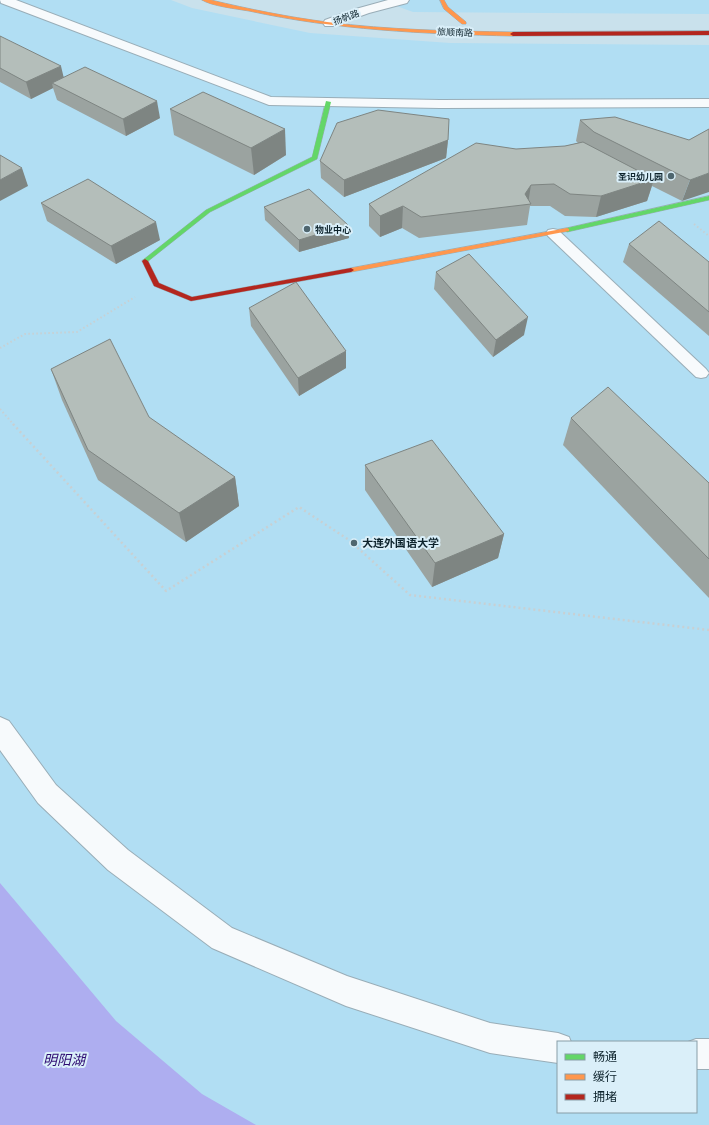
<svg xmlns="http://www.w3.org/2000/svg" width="709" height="1125" font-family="Jost,'Noto Sans SC',sans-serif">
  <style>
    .built { fill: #b1def3; fill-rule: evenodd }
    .water { fill: #aeaef0 }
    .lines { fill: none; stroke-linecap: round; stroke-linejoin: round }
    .lane-casing { stroke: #99adb7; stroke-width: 2 }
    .street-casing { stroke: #99adb7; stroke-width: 2 }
    .fast-casing { stroke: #99adb7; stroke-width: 1 }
    .slow-casing { stroke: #99adb7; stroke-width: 1 }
    .jam-casing { stroke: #99adb7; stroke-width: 1 }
    .path-far1 { stroke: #c8d0d3; stroke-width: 2; stroke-dasharray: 1.5 2.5; stroke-linecap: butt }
    .path { stroke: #c8d0d3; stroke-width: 2.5; stroke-dasharray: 2 3; stroke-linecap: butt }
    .lane { fill: #f7fafc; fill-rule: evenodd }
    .street { fill: #f7fafc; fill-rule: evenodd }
    .fast { fill: #63d668; fill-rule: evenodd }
    .slow { fill: #ff974d; fill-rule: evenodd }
    .jam { fill: #b3261e; fill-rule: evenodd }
    .wall { fill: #9ba3a0 }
    .shaded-wall { fill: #7e8582 }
    .building { fill: #b4beba; stroke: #7e8582 }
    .poi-dot { fill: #4f666f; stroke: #daeff9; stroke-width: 1.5 }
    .labels { text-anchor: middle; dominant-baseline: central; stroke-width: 4; stroke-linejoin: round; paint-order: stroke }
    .far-street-label { font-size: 9px; fill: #0d232c; stroke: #daeff9 }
    .far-poi-label { font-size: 9px; font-weight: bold; fill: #0d232c; stroke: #daeff9; text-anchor: end }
    .poi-label { font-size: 11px; font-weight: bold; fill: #0d232c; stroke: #daeff9; text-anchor: start }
    .near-water-label { font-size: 14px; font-style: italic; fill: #2d0a71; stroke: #daeff9 }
  </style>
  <rect width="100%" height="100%" fill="#c9e1ec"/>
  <!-- built -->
  <g class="built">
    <path d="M 0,0 L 171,0 L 192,8 L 310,33 L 450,43 L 709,45 L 709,1125 L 0,1125 ZM 558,1042 L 696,1042 L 696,1112 L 558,1112 Z"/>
    <polygon points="380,0 709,0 709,14 413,12"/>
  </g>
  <!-- water -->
  <polygon class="water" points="0,883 116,1021 202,1094 256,1125 0,1125"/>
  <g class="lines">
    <defs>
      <polygon id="lane" points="553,229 558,230 706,369 709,373 706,377 701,378 696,377 548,236 546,233 548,230"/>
      <g id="street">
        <polygon points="0,0 16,0 271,97 440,100 709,99 709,107 440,108 269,105 1,3"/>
        <polygon points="388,0 409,0 407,3 369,13 333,26 325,26 323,23 325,20 352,10"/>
        <polygon points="0,717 9,721 56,785 128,850 232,928 347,976 490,1023 558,1033 569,1037 571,1042 558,1042 558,1063 490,1053 346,1006 212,948 108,870 38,803 0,750"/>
        <polygon points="696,1039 709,1039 709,1069 696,1069 696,1042 688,1042"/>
      </g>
      <g id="fast">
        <polygon points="326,101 331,102 317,159 210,212 147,262 143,262 143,260 206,210 312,157"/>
        <polygon points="709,196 709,200 567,232 564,230 567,228"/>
      </g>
      <g id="slow">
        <path d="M 202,0 L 211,0 C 249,9 288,17 327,22 C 389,30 451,31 513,32 L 516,34 L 513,36 C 424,34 336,30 249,11 C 237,9 211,6 202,0 Z"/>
        <polygon points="440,0 444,0 448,7 466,22 466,24 462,24 444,9"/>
        <polygon points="567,228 569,229 569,231 351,272 348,270 351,268"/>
      </g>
      <g id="jam">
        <polygon points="709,31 709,35 513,36 510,34 513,32"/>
        <polygon points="145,259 148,261 159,283 192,297 351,268 354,270 351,272 191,301 154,286 142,261"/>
      </g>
    </defs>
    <!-- lane casing -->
    <use href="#lane" class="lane-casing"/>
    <!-- street casing -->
    <use href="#street" class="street-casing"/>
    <!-- fast casing -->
    <use href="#fast" class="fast-casing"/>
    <!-- slow casing -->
    <use href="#slow" class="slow-casing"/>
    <!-- jam casing -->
    <use href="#jam" class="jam-casing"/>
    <!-- path-far1 -->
    <g class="path-far1">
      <polyline points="694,224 709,236"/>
      <polyline points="0,348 25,334 77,332 135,297"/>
      <polyline points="0,409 14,425"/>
    </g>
    <!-- path -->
    <polyline class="path" points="13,424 166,591 299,507 349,540 410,595 709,630"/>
    <!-- lane -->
    <use href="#lane" class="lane"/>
    <!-- street -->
    <use href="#street" class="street"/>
    <!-- fast -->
    <use href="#fast" class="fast"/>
    <!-- slow -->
    <use href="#slow" class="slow"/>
    <!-- jam -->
    <use href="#jam" class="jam"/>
  </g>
  <!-- wall -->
  <g class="wall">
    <polygon points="0,36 64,77 160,118 126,136 57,100 53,88 31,99 0,82"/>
    <polygon points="170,109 286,155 254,175 174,135"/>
    <polygon points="580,120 689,140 709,129 682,201 652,186 647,201 596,217 565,216 550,206 530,206 527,225 419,238 402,228 380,237 369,226 369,204 565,146 578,143 576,141"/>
    <polygon points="448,140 446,158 344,197 321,178 320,161"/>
    <polygon points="41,203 160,240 116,264 47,221"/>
    <polygon points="264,207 349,238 299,252 265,220"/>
    <polygon points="629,244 709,262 709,336 623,262"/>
    <polygon points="436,272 524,335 493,357 434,289"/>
    <polygon points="249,308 346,368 299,396 251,326"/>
    <polygon points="51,369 235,477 239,506 186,542 98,480 62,400"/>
    <polygon points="571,418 709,483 709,598 563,445"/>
    <polygon points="365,465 504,534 498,558 432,587 365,490"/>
  </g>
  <!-- shaded-wall -->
  <g class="shaded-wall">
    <polygon points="61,66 65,83 52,83 53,88 31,99 26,82"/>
    <polygon points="157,101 160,118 126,136 123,119"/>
    <polygon points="285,129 286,155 254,175 251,148"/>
    <polygon points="448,140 446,158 344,197 344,180"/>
    <polygon points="22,168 28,186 0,201 0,180"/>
    <polygon points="709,173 709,192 682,201 690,180"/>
    <polygon points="654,179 647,201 596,217 601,196"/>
    <polygon points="531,185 528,204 525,194"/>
    <polygon points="403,206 402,228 380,237 380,216"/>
    <polygon points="156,222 160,240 116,264 111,246"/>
    <polygon points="348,225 349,238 299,252 299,240"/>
    <polygon points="528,317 524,335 493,357 496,340"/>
    <polygon points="346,351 346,368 299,396 298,378"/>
    <polygon points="235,477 239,506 186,542 179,513"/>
    <polygon points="504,534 498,558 432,587 435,563"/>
  </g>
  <!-- building -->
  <g class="building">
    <polygon points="0,36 61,66 26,82 0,68"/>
    <polygon points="85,67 157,101 123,119 52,83"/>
    <polygon points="203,92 285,129 251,148 170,109"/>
    <polygon points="378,110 449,119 448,140 344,180 320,161 337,123"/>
    <polygon points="615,117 689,140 709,129 709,173 690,180 594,132 580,120"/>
    <polygon points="583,142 654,179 601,196 570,194 554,184 531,185 525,194 531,204 421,217 403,206 380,216 369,204 476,143 516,149 565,146"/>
    <polygon points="0,155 22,168 0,180"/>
    <polygon points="88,179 156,222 111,246 41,203"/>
    <polygon points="309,189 348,225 299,240 264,207"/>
    <polygon points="659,221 709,262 709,312 629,244"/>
    <polygon points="469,254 528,317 496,340 436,272"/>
    <polygon points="296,282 346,351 298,378 249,308"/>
    <polygon points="110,339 149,417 235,477 179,513 88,450 51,369"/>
    <polygon points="608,387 709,483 709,559 571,418"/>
    <polygon points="432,440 504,534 435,563 365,465"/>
  </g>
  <!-- markers -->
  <g class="poi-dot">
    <circle cx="671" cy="176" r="4"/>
    <circle cx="307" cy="229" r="4"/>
    <circle cx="354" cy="543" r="4"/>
  </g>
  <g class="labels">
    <!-- far-street labels -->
    <g class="far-street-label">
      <text transform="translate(346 17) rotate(-20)">扬帆路</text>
      <text transform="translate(455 32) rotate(2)">旅顺南路</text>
    </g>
    <!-- far-poi labels -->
    <g class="far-poi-label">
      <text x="663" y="176">圣识幼儿园</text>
      <text x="315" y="229" text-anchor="start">物业中心</text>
    </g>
    <!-- poi labels -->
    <g class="poi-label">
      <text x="362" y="543">大连外国语大学</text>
    </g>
    <!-- near-water labels -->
    <g class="near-water-label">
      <text x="64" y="1060">明阳湖</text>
    </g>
  </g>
  <!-- legend -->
  <rect x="557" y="1041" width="140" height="72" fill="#daeff9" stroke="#889da7"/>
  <rect x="565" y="1054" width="20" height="6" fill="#63d668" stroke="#889da7"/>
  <text x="593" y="1061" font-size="12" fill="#0d232c">畅通</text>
  <rect x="565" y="1074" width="20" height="6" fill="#ff974d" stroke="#889da7"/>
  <text x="593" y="1081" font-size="12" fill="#0d232c">缓行</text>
  <rect x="565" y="1094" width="20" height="6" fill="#b3261e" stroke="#889da7"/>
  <text x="593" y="1101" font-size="12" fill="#0d232c">拥堵</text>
</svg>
